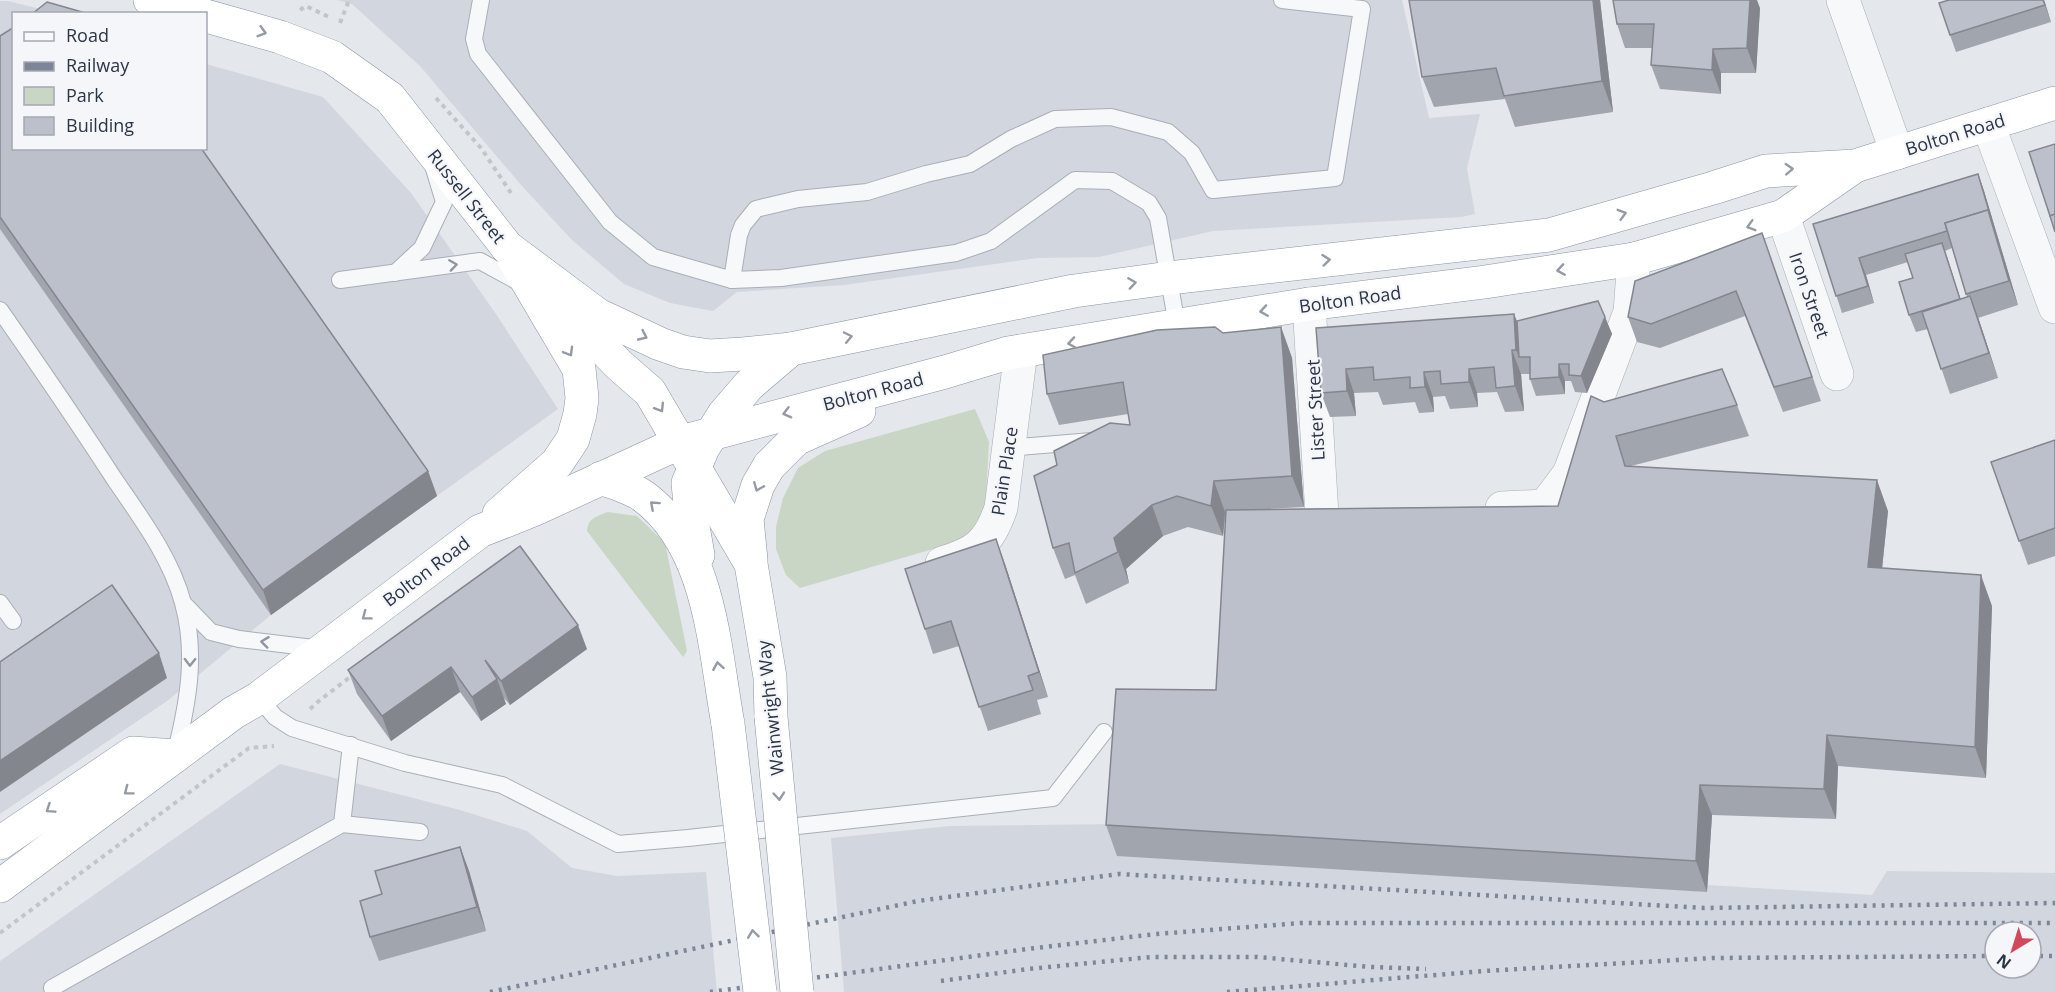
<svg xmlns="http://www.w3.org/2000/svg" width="2055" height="992" font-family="'Open Sans',sans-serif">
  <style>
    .built { fill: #d2d6de; fill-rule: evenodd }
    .green { fill: #c9d6c5 }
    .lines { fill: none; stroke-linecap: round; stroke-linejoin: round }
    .lane-casing { stroke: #a9aeb7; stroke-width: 18 }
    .street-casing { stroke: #a9aeb7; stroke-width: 34 }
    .highway-casing { stroke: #8b94a3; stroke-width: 34 }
    .path { stroke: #c2c5cb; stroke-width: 4; stroke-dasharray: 4.5 4.5; stroke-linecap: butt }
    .lane { stroke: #f7f8fa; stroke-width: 16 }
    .street { stroke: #f7f8fa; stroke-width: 33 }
    .highway { stroke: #fff; stroke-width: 33 }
    .rail { stroke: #7d8696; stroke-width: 4.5; stroke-dasharray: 3 6; stroke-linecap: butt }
    .highway-bridge-casing { stroke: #8b94a3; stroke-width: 34; stroke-linecap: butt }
    .highway-bridge { stroke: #fff; stroke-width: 33 }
    .wall { fill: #a1a5ae; fill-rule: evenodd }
    .shaded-wall { fill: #83868d }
    .building { fill: #bbc0ca; stroke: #83868d; stroke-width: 1.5 }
    .oneway { stroke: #959aa2 }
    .oneway2 { stroke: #9196a0 }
    .labels { text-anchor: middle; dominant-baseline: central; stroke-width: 4.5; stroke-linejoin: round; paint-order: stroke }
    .street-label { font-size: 18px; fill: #2b3445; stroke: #f4f6f9 }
  </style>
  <rect width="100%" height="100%" fill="#e4e7ec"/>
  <!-- built -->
  <g class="built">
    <polygon points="337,0 1402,0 1429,118 1480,114 1467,168 1475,214 1461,217 1213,231 1099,257 1037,258 844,285 737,292 713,311 670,303 624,284 572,240 522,186 420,66 352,4"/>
    <polygon points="0,1 8,1 56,13 14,14 14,148 206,148 206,64 323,97 411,193 496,314 558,409 271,615 167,701 0,814"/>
    <polygon points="280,764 460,810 527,831 572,868 617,876 706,872 717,992 0,992 0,961"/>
    <path d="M 1119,824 L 1707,892 L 1708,885 L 1872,895 L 1887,871 L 2055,873 L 2055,992 L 844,992 L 831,838 L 950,826 ZM 1995,932 L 2031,932 L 2031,968 L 1995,968 Z"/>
  </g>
  <!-- green -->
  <g class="green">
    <polygon points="975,409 989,442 985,514 967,539 800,588 786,575 776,549 776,527 783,498 798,468 825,451"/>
    <path d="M 607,512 L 637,516 L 665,543 L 687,651 L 683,657 L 587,531 C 588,518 596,517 607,512 Z"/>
  </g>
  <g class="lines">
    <defs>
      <g id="lane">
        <polyline points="481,0 474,39 478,54 610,222 653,257 732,280 781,278 956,253 991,241 1075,180 1112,181 1149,203 1158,218 1177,325"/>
        <polyline points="395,273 422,248 444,202 434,169"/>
        <polyline points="340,280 480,261 524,285"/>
        <polyline points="732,280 739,235 743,225 756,209 798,199 867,192 926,174 970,164 1011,139 1055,119 1111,117 1168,132 1192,153 1213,190 1335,178 1362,9 1282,0"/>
        <path d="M 0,310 C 39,366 78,423 115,480 C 141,518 171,558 183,603 C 197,654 188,702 176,751"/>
        <polyline points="1008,448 1092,441"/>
        <polyline points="0,603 13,621"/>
        <polyline points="184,604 211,632 239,639 322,649"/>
        <polyline points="259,698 275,717 292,728 405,763 502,785 618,844 688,838 1053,798 1104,732"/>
        <polyline points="342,824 420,832"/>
        <polyline points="52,988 342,824 351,745"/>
      </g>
      <g id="street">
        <polyline points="1843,0 1897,153"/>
        <polyline points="1988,124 2055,307"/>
        <polyline points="1783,216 1837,374"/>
        <polyline points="1309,304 1322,515"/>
        <polyline points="1502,508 1545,506 1569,474 1630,312 1634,259"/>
        <path d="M 942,563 C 977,553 989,543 1001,508 L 1021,351"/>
      </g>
      <g id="highway">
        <polyline points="150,0 197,14"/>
        <polyline points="206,16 280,37 332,57 390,98 507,247 522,263"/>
        <polyline points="507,247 598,315 660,344 683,352 710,356 743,354 791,349 1074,291 1169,278 1549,235 1713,188 1766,171 1855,166 2055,103"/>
        <polyline points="561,305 618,364 650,392 751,564 770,677 771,717"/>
        <path d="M 601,478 C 614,483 632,488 643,496 C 711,546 714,648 728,724"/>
        <polyline points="499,514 557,463 573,439 580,414 582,398 579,369 514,259"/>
        <polyline points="698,555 691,515 688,483 703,448 724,414 749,385 791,349"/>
        <polyline points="751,560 747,519 758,485 769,466 796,439 859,411"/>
        <polyline points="0,843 133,753 175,756"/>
        <polyline points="0,886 233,713 259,698 480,531 533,510 681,442 945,372 1008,353 1309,304 1485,282 1634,259 1783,216 1855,166"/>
      </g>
    </defs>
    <!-- lane casing -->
    <use href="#lane" class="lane-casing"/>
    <!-- street casing -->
    <use href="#street" class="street-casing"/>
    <!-- highway casing -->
    <use href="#highway" class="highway-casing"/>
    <!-- path -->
    <g class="path">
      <polyline points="300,10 306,6 331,18"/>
      <polyline points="340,23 349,0"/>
      <polyline points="436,98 481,148 511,193"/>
      <polyline points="310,709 320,700 354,674"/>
      <polyline points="0,933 249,748 274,746"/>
    </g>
    <!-- lane -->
    <use href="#lane" class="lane"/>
    <!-- street -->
    <use href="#street" class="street"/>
    <!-- highway -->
    <use href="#highway" class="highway"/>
    <!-- rail -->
    <g class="rail">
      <polyline points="2031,956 2055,956"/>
      <polyline points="941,981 1028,969 1151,957 1257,957 1371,967 1426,969"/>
      <polyline points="490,992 918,901 1119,874 1704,908 2055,903"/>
      <polyline points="710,992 1027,949 1156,934 1301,923 2055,923"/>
      <polyline points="1227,992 1484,971 1713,958 1995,956"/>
    </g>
    <defs>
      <g id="highway-bridge">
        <polyline points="771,717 797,992"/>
        <polyline points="728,724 760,992"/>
      </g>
    </defs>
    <!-- highway-bridge casing -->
    <use href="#highway-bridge" class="highway-bridge-casing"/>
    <!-- highway-bridge -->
    <use href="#highway-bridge" class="highway-bridge"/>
  </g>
  <!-- wall -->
  <g class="wall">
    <polygon points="1600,0 1613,112 1515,127 1505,99 1434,107 1422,77"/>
    <polygon points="1949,0 2044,0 2051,22 1956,52 1950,35"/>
    <polygon points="1760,8 1756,73 1721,73 1721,94 1660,89 1651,65 1652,48 1625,48 1617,24"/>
    <polygon points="0,36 428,471 437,496 271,615 0,229"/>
    <path d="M 1978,174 L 1984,191 L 2018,305 L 1978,318 L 1998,378 L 1950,394 L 1928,329 L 1916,332 L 1909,315 L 1913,278 L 1908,262 L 1866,275 L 1874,303 L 1842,313 L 1813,224 ZM 1952,248 L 1967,297 L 1960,299 L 1945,251 Z"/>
    <polygon points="1771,258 1821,401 1783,412 1745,316 1660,348 1637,342 1628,317"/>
    <polygon points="1514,314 1517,321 1605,317 1612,334 1587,393 1575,392 1571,381 1565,381 1565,394 1536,396 1530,379 1530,374 1521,374 1524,411 1505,412 1497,392 1477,393 1478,407 1450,409 1445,396 1433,397 1434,412 1419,413 1415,402 1383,405 1378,392 1354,393 1356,416 1330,417 1321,393 1316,328"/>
    <polygon points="1281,327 1292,358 1304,507 1267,509 1558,506 1604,402 1737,405 1749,436 1631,466 1888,511 1882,568 1992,606 1986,778 1838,766 1836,819 1712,815 1707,892 1117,856 1106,825 1216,690 1226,512 1223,536 1188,527 1163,536 1126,569 1129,583 1086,604 1075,575 1065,579 1053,548 1057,465 1130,425 1128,414 1059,425 1047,394 1223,333"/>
    <polygon points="2055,440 2055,556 2028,565 1991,462"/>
    <polygon points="1005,564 1048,697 1037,700 1041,714 988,731 959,646 933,654 925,629"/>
    <polygon points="587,649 510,705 504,698 506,704 481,721 460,692 391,741 357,694 348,670"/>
    <polygon points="460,847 469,871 486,931 379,961 370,937 382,894"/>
  </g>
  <!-- shaded-wall -->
  <g class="shaded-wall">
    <polygon points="1593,0 1600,0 1613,112 1602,81"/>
    <polygon points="1750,0 1757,0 1760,8 1756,73 1747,48"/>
    <polygon points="2043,0 2044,0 2051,22"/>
    <polygon points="1713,49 1721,73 1721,94 1712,70"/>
    <polygon points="1978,174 1984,191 2018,305 2009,281"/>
    <polygon points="1942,243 1948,260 1966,317 1960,300"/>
    <polygon points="1859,258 1866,275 1874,303 1868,286"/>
    <polygon points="1970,296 1979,320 1998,378 1989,353"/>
    <polygon points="1514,314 1523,338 1519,357 1516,350"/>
    <polygon points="1605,317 1612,334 1587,393 1581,376"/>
    <polygon points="1281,327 1292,358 1304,507 1292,476"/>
    <polygon points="1512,350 1521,374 1524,411 1515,386"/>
    <polygon points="1559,364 1565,381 1565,394 1559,377"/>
    <polygon points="1346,369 1354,393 1356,416 1347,391"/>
    <polygon points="1469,369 1477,393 1478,407 1469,382"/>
    <polygon points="1424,372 1433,397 1434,412 1425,387"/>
    <polygon points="428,471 437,496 271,615 263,590"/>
    <polygon points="1877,480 1888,511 1879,598 1868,567"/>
    <polygon points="1214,481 1225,512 1223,536 1211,506"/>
    <polygon points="1152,505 1163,536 1126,569 1129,583 1118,552 1114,538"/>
    <polygon points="996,539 1005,564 1048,697 1039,672"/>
    <polygon points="1981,575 1992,606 1986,778 1975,747"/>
    <polygon points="578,625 587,649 510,705 501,681"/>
    <polygon points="159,653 167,678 0,792 0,761"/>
    <polygon points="451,667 460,692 391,741 382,716"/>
    <polygon points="497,679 506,704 481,721 472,697"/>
    <polygon points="1827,735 1838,766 1836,819 1824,789"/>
    <polygon points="1700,785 1712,815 1707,892 1696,861"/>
    <polygon points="460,847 469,871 486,931 477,907"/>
  </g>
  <!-- building -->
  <g class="building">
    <polygon points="1409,0 1593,0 1602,81 1504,96 1496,68 1422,77"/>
    <polygon points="1613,0 1750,0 1747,48 1713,49 1712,70 1651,65 1654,24 1617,24"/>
    <polygon points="1949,0 2043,0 2045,5 1950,35 1939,3"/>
    <polygon points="47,2 89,14 32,14"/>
    <polygon points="14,27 14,148 201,148 428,471 263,590 0,217 0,36"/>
    <polygon points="2055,144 2055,214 2050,216 2029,152"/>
    <polygon points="1978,174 1991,218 1988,210 1945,223 1947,231 1859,258 1868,286 1836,296 1813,224"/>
    <polygon points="1988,210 2009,281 1966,294 1945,223"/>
    <polygon points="2055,214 2055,232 2050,216"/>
    <polygon points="1762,233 1812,377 1774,387 1736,291 1651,324 1628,317 1635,281"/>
    <polygon points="1942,243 1960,299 1909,315 1899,282 1913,278 1905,254"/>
    <polygon points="1970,296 1989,353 1941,369 1922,312"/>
    <polygon points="1598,301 1605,317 1581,376 1569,375 1569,364 1559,364 1559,377 1530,379 1530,357 1519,357 1517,321"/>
    <polygon points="1514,314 1516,350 1512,350 1515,386 1496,388 1494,367 1469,369 1469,382 1441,384 1440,371 1424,372 1425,387 1410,388 1410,377 1374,380 1373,367 1346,369 1347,391 1321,393 1316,328"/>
    <polygon points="1215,327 1223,333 1281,327 1292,476 1214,481 1211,506 1177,496 1152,505 1114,538 1118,552 1075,573 1069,543 1053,548 1034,476 1057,465 1054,451 1110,423 1130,425 1123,382 1047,394 1043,355 1157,330"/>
    <polygon points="1722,369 1737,405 1616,436 1625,466 1877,480 1868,567 1981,575 1975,747 1827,735 1824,789 1700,785 1696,861 1106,825 1116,689 1216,690 1226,510 1558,506 1591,396 1604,402"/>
    <polygon points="2055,440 2055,528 2019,541 1991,462"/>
    <polygon points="996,539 1039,672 1028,676 1033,690 979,707 951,621 925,629 905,569"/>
    <polygon points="520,546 578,625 501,681 485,660 497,679 472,697 451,667 382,716 348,670"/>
    <polygon points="112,585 159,653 0,761 0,662"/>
    <polygon points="460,847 477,907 370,937 360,901 382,894 375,871"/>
  </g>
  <!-- one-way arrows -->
  <defs><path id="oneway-chevron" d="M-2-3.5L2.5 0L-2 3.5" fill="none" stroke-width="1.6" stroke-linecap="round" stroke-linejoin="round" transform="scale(1.5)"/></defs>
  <g class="oneway">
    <use href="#oneway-chevron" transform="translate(262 32) rotate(16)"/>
    <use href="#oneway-chevron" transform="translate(1789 169) rotate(-3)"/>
    <use href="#oneway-chevron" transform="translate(1622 214) rotate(-16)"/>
    <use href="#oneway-chevron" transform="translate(1751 226) rotate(164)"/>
    <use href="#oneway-chevron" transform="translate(1326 260) rotate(-6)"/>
    <use href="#oneway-chevron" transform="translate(1561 270) rotate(171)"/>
    <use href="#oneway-chevron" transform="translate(1132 283) rotate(-8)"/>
    <use href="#oneway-chevron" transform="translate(1264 311) rotate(171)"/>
    <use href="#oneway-chevron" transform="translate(643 336) rotate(25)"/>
    <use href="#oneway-chevron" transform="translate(848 337) rotate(-12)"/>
    <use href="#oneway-chevron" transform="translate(1072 343) rotate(171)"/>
    <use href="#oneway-chevron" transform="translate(569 352) rotate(60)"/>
    <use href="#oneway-chevron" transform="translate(660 408) rotate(58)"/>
    <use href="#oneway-chevron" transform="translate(787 413) rotate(165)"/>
    <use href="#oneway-chevron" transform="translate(758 487) rotate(112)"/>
    <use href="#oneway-chevron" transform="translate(654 505) rotate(-138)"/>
    <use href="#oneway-chevron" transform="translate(366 616) rotate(143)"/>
    <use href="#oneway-chevron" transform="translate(718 666) rotate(-100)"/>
    <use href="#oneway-chevron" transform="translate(128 791) rotate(143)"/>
    <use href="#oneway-chevron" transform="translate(779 796) rotate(85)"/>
    <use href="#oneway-chevron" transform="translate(50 809) rotate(146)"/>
    <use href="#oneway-chevron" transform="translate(753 934) rotate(-97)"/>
  </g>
  <g class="oneway2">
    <use href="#oneway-chevron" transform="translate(453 265) rotate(-8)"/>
    <use href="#oneway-chevron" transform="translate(265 642) rotate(-173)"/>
    <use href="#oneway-chevron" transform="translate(190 662) rotate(91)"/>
  </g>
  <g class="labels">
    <!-- street labels -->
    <g class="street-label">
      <text transform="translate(1955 134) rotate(-17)">Bolton Road</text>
      <text transform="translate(467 196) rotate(52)">Russell Street</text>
      <text transform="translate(1810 295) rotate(71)">Iron Street</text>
      <text transform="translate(1350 299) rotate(-8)">Bolton Road</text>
      <text transform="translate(873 391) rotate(-15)">Bolton Road</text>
      <text transform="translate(1315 410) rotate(-93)">Lister Street</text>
      <text transform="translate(1004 471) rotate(-81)">Plain Place</text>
      <text transform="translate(426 571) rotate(-37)">Bolton Road</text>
      <text transform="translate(770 708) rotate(-96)">Wainwright Way</text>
    </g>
  </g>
  <!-- legend -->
  <rect x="12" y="12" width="195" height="138" fill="#f4f6f9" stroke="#a4a8b1" stroke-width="1.5"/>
  <rect x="24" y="32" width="30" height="9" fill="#f7f8fa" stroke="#a4a8b1" stroke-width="1.5"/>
  <text x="66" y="42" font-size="18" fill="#2b3445">Road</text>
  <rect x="24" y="62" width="30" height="9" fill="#7d8696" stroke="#a4a8b1" stroke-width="1.5"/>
  <text x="66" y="72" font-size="18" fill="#2b3445">Railway</text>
  <rect x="24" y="87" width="30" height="18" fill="#c9d6c5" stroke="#a4a8b1" stroke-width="1.5"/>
  <text x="66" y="102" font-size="18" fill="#2b3445">Park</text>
  <rect x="24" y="117" width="30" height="18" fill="#bbc0ca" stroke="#a4a8b1" stroke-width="1.5"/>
  <text x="66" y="132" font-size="18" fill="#2b3445">Building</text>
  <!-- north arrow -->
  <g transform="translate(2013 950) rotate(218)"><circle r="28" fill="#f4f6f9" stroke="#a4a8b1" stroke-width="1.5"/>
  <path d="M0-4.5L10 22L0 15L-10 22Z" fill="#d1495b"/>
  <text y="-9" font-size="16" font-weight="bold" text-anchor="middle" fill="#2b3445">N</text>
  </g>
</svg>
